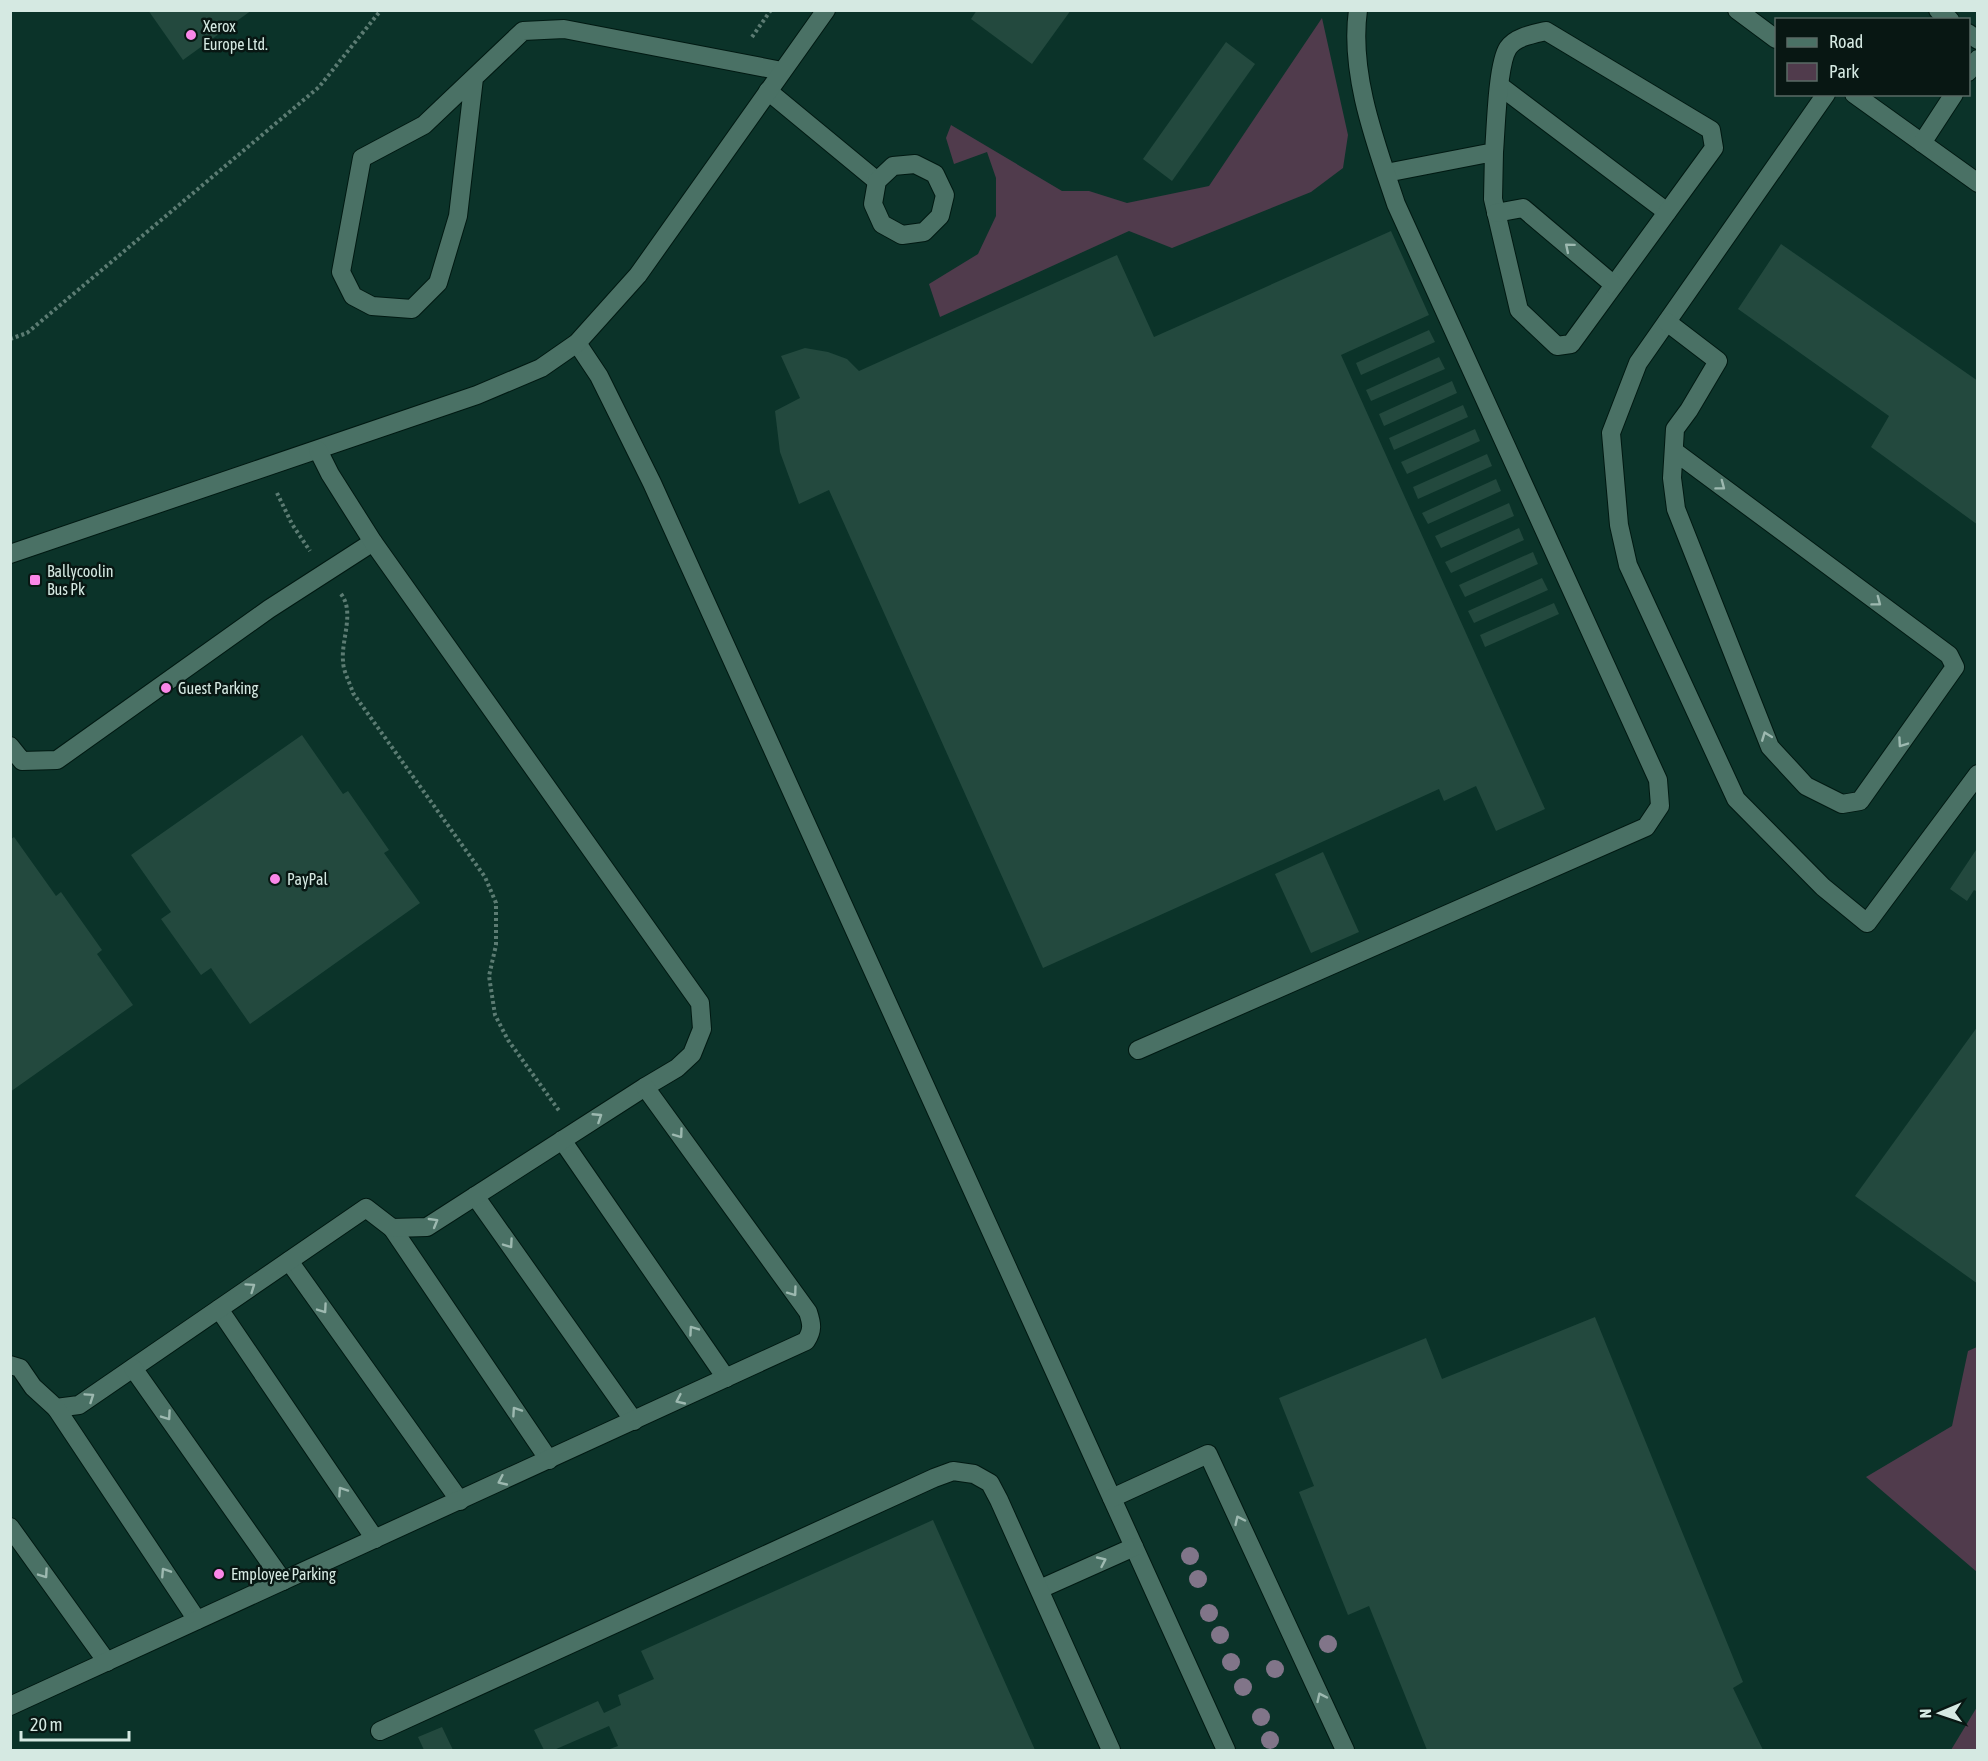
<svg xmlns="http://www.w3.org/2000/svg" width="1988" height="1761" font-family="'Asap Condensed',sans-serif">
  <style>
    .green { fill: #503b4c }
    .building { fill: #23493e }
    .lines { fill: none; stroke-linecap: round; stroke-linejoin: round }
    .minor-casing { stroke: #001912; stroke-width: 20 }
    .path { stroke: #5c7c73; stroke-width: 4; stroke-dasharray: 3 3; stroke-linecap: butt }
    .minor { stroke: #4a7165; stroke-width: 18 }
    .tree { fill: #817589 }
    .oneway { stroke: #9db9b0 }
    .poi-dot { fill: #fa87e8; stroke: #081713; stroke-width: 2 }
    .labels { text-anchor: middle; dominant-baseline: central; stroke-width: 5; stroke-linejoin: round; paint-order: stroke }
    .poi-label { font-size: 16px; fill: #d5e9e2; stroke: #081713; text-anchor: start }
  </style>
  <rect width="100%" height="100%" fill="#0b3329"/>
  <!-- green -->
  <g class="green">
    <polygon points="1322,18 1348,135 1343,168 1311,192 1172,248 1129,231 940,317 929,284 978,254 996,216 996,178 987,152 954,164 946,138 951,125 1062,191 1089,191 1127,203 1209,186"/>
    <polygon points="1977,1347 1977,1572 1866,1477 1952,1426 1968,1351"/>
    <polygon points="1977,1707 1977,1750 1951,1750"/>
  </g>
  <!-- building -->
  <g class="building">
    <polygon points="148,10 252,10 183,60"/>
    <polygon points="977,10 1071,10 1032,64 971,19"/>
    <polygon points="1226,42 1255,64 1172,181 1143,159"/>
    <polygon points="1391,231 1429,315 1341,355 1545,809 1496,831 1476,786 1444,801 1439,789 1043,968 829,490 799,504 780,452 775,411 800,398 781,356 805,348 828,352 847,359 859,371 1117,255 1154,337"/>
    <polygon points="1781,244 1978,381 1978,525 1871,447 1889,416 1738,309"/>
    <polygon points="1429,330 1435,342 1361,375 1356,363"/>
    <polygon points="1439,357 1445,369 1371,401 1366,390"/>
    <polygon points="1452,381 1457,393 1384,426 1379,414"/>
    <polygon points="1463,405 1468,417 1394,450 1389,438"/>
    <polygon points="1475,429 1480,441 1407,474 1401,462"/>
    <polygon points="1487,454 1492,466 1418,499 1413,487"/>
    <polygon points="1496,479 1501,491 1428,524 1422,513"/>
    <polygon points="1509,503 1514,516 1441,548 1435,536"/>
    <polygon points="1519,528 1524,540 1451,573 1445,562"/>
    <polygon points="1533,552 1538,564 1465,597 1459,585"/>
    <polygon points="1542,578 1548,590 1474,623 1468,611"/>
    <polygon points="1554,603 1559,614 1485,647 1480,635"/>
    <polygon points="302,735 343,794 348,791 389,850 384,853 420,903 250,1024 211,968 201,975 161,919 171,912 131,855"/>
    <polygon points="14,837 56,896 61,892 102,950 97,954 133,1005 10,1092 10,840"/>
    <polygon points="1978,847 1978,892 1974,890 1967,901 1950,889"/>
    <polygon points="1323,852 1359,932 1311,953 1275,874"/>
    <polygon points="1978,1026 1978,1284 1855,1196"/>
    <polygon points="1595,1317 1743,1682 1733,1688 1763,1750 1427,1750 1369,1606 1348,1615 1299,1492 1314,1486 1279,1398 1426,1338 1442,1379"/>
    <polygon points="933,1520 1035,1750 607,1750 618,1746 609,1726 554,1750 544,1750 534,1730 598,1701 604,1713 621,1705 618,1695 654,1679 641,1651"/>
    <polygon points="442,1727 453,1750 424,1750 418,1737"/>
  </g>
  <g class="lines">
    <defs>
      <g id="minor">
        <polyline points="1737,10 1776,39"/>
        <polyline points="1938,10 1950,20"/>
        <polyline points="1968,33 1978,40"/>
        <polyline points="1968,72 1978,59"/>
        <polyline points="474,78 458,216 438,283 412,309 372,306 353,296 341,272 362,158 424,125 523,31 564,29 782,71"/>
        <polyline points="1500,86 1667,212"/>
        <polyline points="768,91 877,181"/>
        <polyline points="1826,94 1638,363 1611,433 1619,525 1628,565 1736,799 1823,887 1867,923 1978,774"/>
        <polyline points="1854,94 1978,183"/>
        <polyline points="1922,143 1954,94"/>
        <polygon points="915,164 935,174 945,195 940,216 924,232 902,235 882,224 873,204 877,181 893,166"/>
        <path d="M 1386,173 L 1494,152 C 1496,129 1497,65 1508,48 C 1515,37 1533,34 1546,31 L 1711,130 L 1714,148 L 1571,344 L 1557,346 L 1519,310 L 1493,199 L 1494,152"/>
        <polyline points="1496,213 1523,208 1614,285"/>
        <polyline points="1667,322 1718,361 1689,410 1675,429 1672,478 1676,509 1770,747 1806,786 1842,804 1860,801 1955,667 1949,655 1674,451"/>
        <polyline points="577,343 599,376 652,483 1226,1750"/>
        <polyline points="10,554 477,395 541,368 577,343 638,275 826,10"/>
        <polyline points="10,746 22,761 57,760 269,609 373,542"/>
        <path d="M 1138,1050 L 1646,827 L 1660,806 L 1658,780 L 1396,204 C 1376,144 1349,74 1358,10"/>
        <polyline points="562,1140 726,1378"/>
        <polyline points="475,1196 634,1421"/>
        <polyline points="392,1228 549,1460"/>
        <polyline points="289,1261 460,1501"/>
        <polyline points="219,1309 375,1539"/>
        <polyline points="10,1365 20,1368 33,1387 56,1408 79,1405 366,1208 392,1228 427,1227 645,1087 677,1068 692,1054 702,1029 700,1003 373,542 330,474 318,450"/>
        <polyline points="133,1368 283,1581"/>
        <polyline points="56,1408 197,1620"/>
        <polyline points="1112,1498 1208,1454 1345,1750"/>
        <polyline points="10,1527 107,1662"/>
        <polyline points="1040,1589 1134,1547"/>
        <path d="M 10,1706 L 806,1341 C 813,1330 812,1324 808,1312 L 645,1087"/>
        <polyline points="380,1731 934,1478 953,1471 974,1474 990,1483 999,1500 1111,1750"/>
      </g>
    </defs>
    <!-- minor casing -->
    <use href="#minor" class="minor-casing"/>
    <!-- path -->
    <g class="path">
      <polyline points="752,37 771,10"/>
      <polyline points="10,339 27,333 319,87 381,10"/>
      <polyline points="277,493 292,524 310,551"/>
      <path d="M 341,594 C 355,612 341,640 343,661 C 343,671 350,683 353,693 L 485,877 L 496,903 L 496,945 L 489,976 L 495,1015 L 508,1040 L 560,1112"/>
    </g>
    <!-- minor -->
    <use href="#minor" class="minor"/>
  </g>
  <!-- trees -->
  <g class="tree">
    <circle cx="1190" cy="1556" r="9"/>
    <circle cx="1198" cy="1579" r="9"/>
    <circle cx="1209" cy="1613" r="9"/>
    <circle cx="1220" cy="1635" r="9"/>
    <circle cx="1328" cy="1644" r="9"/>
    <circle cx="1231" cy="1662" r="9"/>
    <circle cx="1275" cy="1669" r="9"/>
    <circle cx="1243" cy="1687" r="9"/>
    <circle cx="1261" cy="1717" r="9"/>
    <circle cx="1270" cy="1740" r="9"/>
  </g>
  <!-- one-way arrows -->
  <defs><path id="oneway-chevron" d="M-2-3.5L2.5 0L-2 3.5" fill="none" stroke-width="1.6" stroke-linecap="round" stroke-linejoin="round" transform="scale(1.5)"/></defs>
  <g class="oneway">
    <use href="#oneway-chevron" transform="translate(1569 247) rotate(-140)"/>
    <use href="#oneway-chevron" transform="translate(1721 486) rotate(37)"/>
    <use href="#oneway-chevron" transform="translate(1877 602) rotate(37)"/>
    <use href="#oneway-chevron" transform="translate(1766 736) rotate(-111)"/>
    <use href="#oneway-chevron" transform="translate(1902 743) rotate(125)"/>
    <use href="#oneway-chevron" transform="translate(598 1117) rotate(-33)"/>
    <use href="#oneway-chevron" transform="translate(679 1134) rotate(54)"/>
    <use href="#oneway-chevron" transform="translate(434 1222) rotate(-30)"/>
    <use href="#oneway-chevron" transform="translate(509 1244) rotate(55)"/>
    <use href="#oneway-chevron" transform="translate(251 1287) rotate(-35)"/>
    <use href="#oneway-chevron" transform="translate(793 1292) rotate(54)"/>
    <use href="#oneway-chevron" transform="translate(323 1309) rotate(55)"/>
    <use href="#oneway-chevron" transform="translate(693 1330) rotate(-125)"/>
    <use href="#oneway-chevron" transform="translate(90 1397) rotate(-34)"/>
    <use href="#oneway-chevron" transform="translate(680 1400) rotate(155)"/>
    <use href="#oneway-chevron" transform="translate(516 1411) rotate(-124)"/>
    <use href="#oneway-chevron" transform="translate(167 1416) rotate(55)"/>
    <use href="#oneway-chevron" transform="translate(502 1481) rotate(155)"/>
    <use href="#oneway-chevron" transform="translate(342 1491) rotate(-124)"/>
    <use href="#oneway-chevron" transform="translate(1239 1520) rotate(-115)"/>
    <use href="#oneway-chevron" transform="translate(1102 1561) rotate(-25)"/>
    <use href="#oneway-chevron" transform="translate(165 1572) rotate(-123)"/>
    <use href="#oneway-chevron" transform="translate(44 1574) rotate(55)"/>
    <use href="#oneway-chevron" transform="translate(1321 1697) rotate(-115)"/>
  </g>
  <!-- markers -->
  <g class="poi-dot">
    <circle cx="191" cy="35" r="6"/>
    <rect x="29" y="574" width="12" height="12" rx="3"/>
    <circle cx="166" cy="688" r="6"/>
    <circle cx="275" cy="879" r="6"/>
    <circle cx="219" cy="1574" r="6"/>
  </g>
  <g class="labels">
    <!-- poi labels -->
    <g class="poi-label">
      <text x="203" y="26">Xerox<tspan x="203" dy="18">Europe Ltd.</tspan></text>
      <text x="47" y="571">Ballycoolin<tspan x="47" dy="18">Bus Pk</tspan></text>
      <text x="178" y="688">Guest Parking</text>
      <text x="287" y="879">PayPal</text>
      <text x="231" y="1574">Employee Parking</text>
    </g>
  </g>
  <!-- border -->
  <rect width="1988" height="1761" fill="none" stroke="#d5e9e2" stroke-width="24"/>
  <!-- legend -->
  <rect x="1775" y="18" width="195" height="78" fill="#081713" stroke="#5a6b66" stroke-width="1.5"/>
  <rect x="1787" y="38" width="30" height="9" fill="#4a7165" stroke="#5a6b66" stroke-width="1.5"/>
  <text x="1829" y="48" font-size="18" fill="#d5e9e2">Road</text>
  <rect x="1787" y="63" width="30" height="18" fill="#503b4c" stroke="#5a6b66" stroke-width="1.5"/>
  <text x="1829" y="78" font-size="18" fill="#d5e9e2">Park</text>
  <!-- north arrow -->
  <g transform="translate(1940 1713) rotate(268)" stroke="#081713" stroke-width="4.5" paint-order="stroke">
  <path d="M0-4.5L10 22L0 15L-10 22Z" fill="#d5e9e2"/>
  <text y="-9" font-size="16" font-weight="bold" text-anchor="middle" fill="#d5e9e2">N</text>
  </g>
  <!-- scale -->
  <path d="M21 1731v9h108v-9" fill="none" stroke="#d5e9e2" stroke-width="3"/>
  <text x="30" y="1731" font-size="18" fill="#d5e9e2" stroke="#081713" stroke-width="4.5" paint-order="stroke">20 m</text>
</svg>
